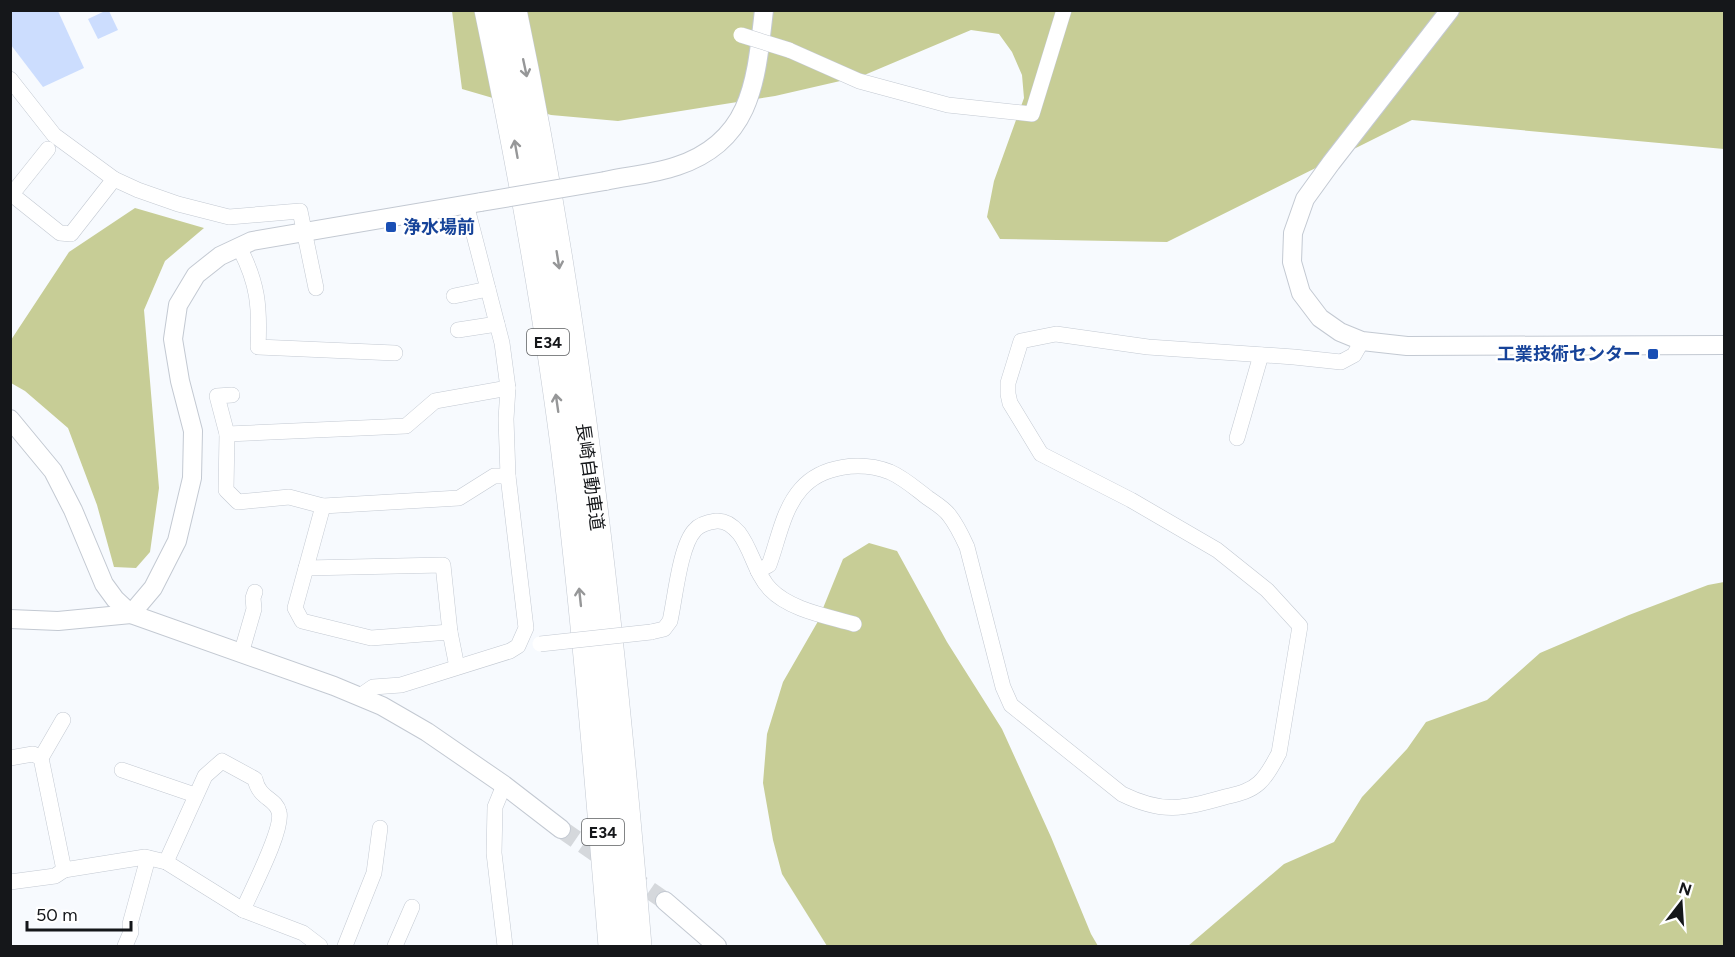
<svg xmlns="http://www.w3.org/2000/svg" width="1735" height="957" font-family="Figtree,'Noto Sans JP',sans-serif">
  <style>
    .green { fill: #c7cd96 }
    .water { fill: #ccddfe }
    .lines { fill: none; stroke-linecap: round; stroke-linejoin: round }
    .tertiary-tunnel { stroke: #d5d8dc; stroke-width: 18; stroke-dasharray: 18 9; stroke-linecap: butt }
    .minor-casing { stroke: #c3c9d2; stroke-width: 16 }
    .tertiary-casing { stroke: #c3c9d2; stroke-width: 20 }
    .motorway-casing { stroke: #c3c9d2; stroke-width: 28 }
    .minor { stroke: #fff; stroke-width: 15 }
    .tertiary { stroke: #fff; stroke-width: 18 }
    .motorway { stroke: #fff; stroke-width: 27 }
    .minor-bridge-casing { stroke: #c3c9d2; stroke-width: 16; stroke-linecap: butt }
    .tertiary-bridge-casing { stroke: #c3c9d2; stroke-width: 20; stroke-linecap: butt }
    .minor-bridge { stroke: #fff; stroke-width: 15 }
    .tertiary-bridge { stroke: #fff; stroke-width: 18 }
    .oneway { stroke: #969798 }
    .transit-dot { fill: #1a4fb4; stroke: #fff; stroke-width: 2 }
    .labels { text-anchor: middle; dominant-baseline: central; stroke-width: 5; stroke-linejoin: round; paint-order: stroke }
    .shield { fill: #fff; stroke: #5b5d5f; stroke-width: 1.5 }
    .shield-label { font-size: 16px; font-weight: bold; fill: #15171a }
    .transit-label { font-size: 18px; font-weight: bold; fill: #164399; stroke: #fff; text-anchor: start }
    .street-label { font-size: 18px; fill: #15171a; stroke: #fff }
  </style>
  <rect width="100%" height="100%" fill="#f7fafe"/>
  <!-- green -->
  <g class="green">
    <polygon points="452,11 1724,11 1724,149 1412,120 1167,242 1000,239 987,217 994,181 1024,98 1022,75 1012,52 999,34 971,30 862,76 775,96 618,121 551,115 462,89"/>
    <polygon points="135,208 204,228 165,261 144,310 159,488 150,552 136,568 114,567 97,505 68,428 25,391 11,383 11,340 69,252"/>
    <polygon points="869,543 897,551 947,642 1002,729 1051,837 1091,934 1098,946 827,946 782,874 773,840 763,783 767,734 783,682 817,623 843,559"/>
    <polygon points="1724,582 1724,946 1188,946 1284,864 1334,842 1362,797 1407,749 1426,722 1487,700 1540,653 1629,615 1708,585"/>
  </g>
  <!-- water -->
  <g class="water">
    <polygon points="11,10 58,11 84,68 43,87 11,45"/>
    <polygon points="105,11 109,11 118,30 98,39 88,19"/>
  </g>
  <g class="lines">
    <!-- tertiary-tunnel -->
    <polyline class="tertiary-tunnel" points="561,829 665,901"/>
    <defs>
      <g id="minor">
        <polyline points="789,50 859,81 948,105 1032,114 1064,10"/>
        <polyline points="10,79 54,135 114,179 138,190 178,204 229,217 300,211 316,288"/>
        <polyline points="10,193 60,233 71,234 114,179"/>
        <polyline points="12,194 48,149"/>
        <path d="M 239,247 C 258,283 260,307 258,347 L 395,353"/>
        <polyline points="454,296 488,289"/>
        <polyline points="458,330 497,324"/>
        <polyline points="227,434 217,396 232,395"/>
        <polyline points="1237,438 1261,355"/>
        <polyline points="508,476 494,476 459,498 323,506 289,497 238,502 226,490 227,434 406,426 435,401 508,388"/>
        <polyline points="323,506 295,608 302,621 371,638 450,632 457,667"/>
        <polyline points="306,568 443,565 450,632"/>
        <path d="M 758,571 L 769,565 C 778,541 783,509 801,489 C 822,465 861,461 890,472 C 904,478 916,489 928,498 C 935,503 944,508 949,515 C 957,525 962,536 967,547 L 1003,687 L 1011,705 L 1122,794 C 1163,814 1182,809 1225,797 C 1237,794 1249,792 1259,783 C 1268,775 1273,764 1279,753 L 1300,626 L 1267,590 L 1217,550 L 1131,500 L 1041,454 L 1010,403 L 1008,394 L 1008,383 L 1021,341 L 1056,334 L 1148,347 L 1294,357 L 1341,362 L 1354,355 L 1362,341"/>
        <path d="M 651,632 L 664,629 L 670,621 C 675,599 680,545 695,530 C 700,524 709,522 716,521 C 725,520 733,526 739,533 C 752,550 755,573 770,589 C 790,610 827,616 854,624"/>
        <polyline points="241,654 254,609 253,598 255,592"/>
        <polyline points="360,696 373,687 401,685 510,651 518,646 526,628 508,476 506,419 508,388 502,343 466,204"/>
        <polyline points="10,758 33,754 41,758 64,870 145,857 166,862 243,910 303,933 320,946"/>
        <polyline points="41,758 63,720"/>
        <polyline points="122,770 195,795"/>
        <polyline points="504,785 495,807 494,853 505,946"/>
        <path d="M 166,862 L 205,776 L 222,761 L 255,779 C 259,799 276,798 279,812 C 284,829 251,891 243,910"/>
        <polyline points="10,882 55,876 64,870"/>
        <polyline points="125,946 131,932 130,924 148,858"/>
        <polyline points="345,946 374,873 380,828"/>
        <polyline points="395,946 412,907"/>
      </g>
      <g id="tertiary">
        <polyline points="1450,10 1331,163 1305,199 1293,233 1292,262 1301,293 1320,318 1340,332 1362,341 1407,346 1724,345"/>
        <path d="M 605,181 C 628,176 654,174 677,166 C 753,141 756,79 764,10"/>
        <polyline points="10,419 53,471 73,510 104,584 115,599 131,614 334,686 382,706 427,732 504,785 561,829"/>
        <polyline points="10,619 58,621 131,614 153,588 177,541 192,478 193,431 180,381 173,339 178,305 196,275 220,256 252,241 481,202"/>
        <polyline points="665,901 717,946"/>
      </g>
      <g id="motorway">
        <path d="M 488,10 C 520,162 548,315 567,469 C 586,628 599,787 612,946"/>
        <path d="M 513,10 C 578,319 612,633 638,946"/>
      </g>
    </defs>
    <!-- minor casing -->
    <use href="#minor" class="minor-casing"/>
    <!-- tertiary casing -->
    <use href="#tertiary" class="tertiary-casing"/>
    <!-- motorway casing -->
    <use href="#motorway" class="motorway-casing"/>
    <!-- minor -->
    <use href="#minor" class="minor"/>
    <!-- tertiary -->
    <use href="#tertiary" class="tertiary"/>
    <!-- motorway -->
    <use href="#motorway" class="motorway"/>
    <defs>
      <g id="minor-bridge">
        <polyline points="741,35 789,50"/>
        <polyline points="540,644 651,632"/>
      </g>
      <polyline id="tertiary-bridge" points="481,202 605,181"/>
    </defs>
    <!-- minor-bridge casing -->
    <use href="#minor-bridge" class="minor-bridge-casing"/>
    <!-- tertiary-bridge casing -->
    <use href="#tertiary-bridge" class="tertiary-bridge-casing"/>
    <!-- minor-bridge -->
    <use href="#minor-bridge" class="minor-bridge"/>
    <!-- tertiary-bridge -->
    <use href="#tertiary-bridge" class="tertiary-bridge"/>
  </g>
  <!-- one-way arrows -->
  <defs><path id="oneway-shaft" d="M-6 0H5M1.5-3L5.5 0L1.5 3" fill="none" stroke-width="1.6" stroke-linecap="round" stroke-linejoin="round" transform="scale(1.5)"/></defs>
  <g class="oneway">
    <use href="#oneway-shaft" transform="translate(525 68) rotate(78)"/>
    <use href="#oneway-shaft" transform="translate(516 149) rotate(-100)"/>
    <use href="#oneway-shaft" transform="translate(558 260) rotate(81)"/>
    <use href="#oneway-shaft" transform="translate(557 403) rotate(-98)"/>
    <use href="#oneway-shaft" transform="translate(580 597) rotate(-96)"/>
  </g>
  <!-- markers -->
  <g class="transit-dot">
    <rect x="385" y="221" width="12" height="12" rx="3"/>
    <rect x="1647" y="348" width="12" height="12" rx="3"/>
  </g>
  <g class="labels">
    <!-- shield labels -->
    <g class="shield">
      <rect x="527" y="329" width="42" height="26" rx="4.5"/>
      <rect x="582" y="819" width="42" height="26" rx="4.5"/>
    </g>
    <g class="shield-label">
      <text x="548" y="342">E34</text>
      <text x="603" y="832">E34</text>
    </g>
    <!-- transit labels -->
    <g class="transit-label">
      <text x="403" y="227">浄水場前</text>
      <text x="1641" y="354" text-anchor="end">工業技術センター</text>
    </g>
    <!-- street labels -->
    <g class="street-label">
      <text transform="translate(590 477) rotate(82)">長崎自動車道</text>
    </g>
  </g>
  <!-- border -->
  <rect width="1735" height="957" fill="none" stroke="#15171a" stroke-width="24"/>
  <!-- north arrow -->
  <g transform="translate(1681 903) rotate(17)" stroke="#ffffff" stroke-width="4.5" paint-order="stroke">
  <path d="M0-4.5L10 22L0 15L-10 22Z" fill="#15171a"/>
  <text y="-9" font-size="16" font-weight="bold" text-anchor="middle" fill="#15171a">N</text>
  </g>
  <!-- scale -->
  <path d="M27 921v9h104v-9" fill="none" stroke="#15171a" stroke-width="3"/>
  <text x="36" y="921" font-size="18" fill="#15171a" stroke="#ffffff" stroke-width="4.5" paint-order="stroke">50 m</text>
</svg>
